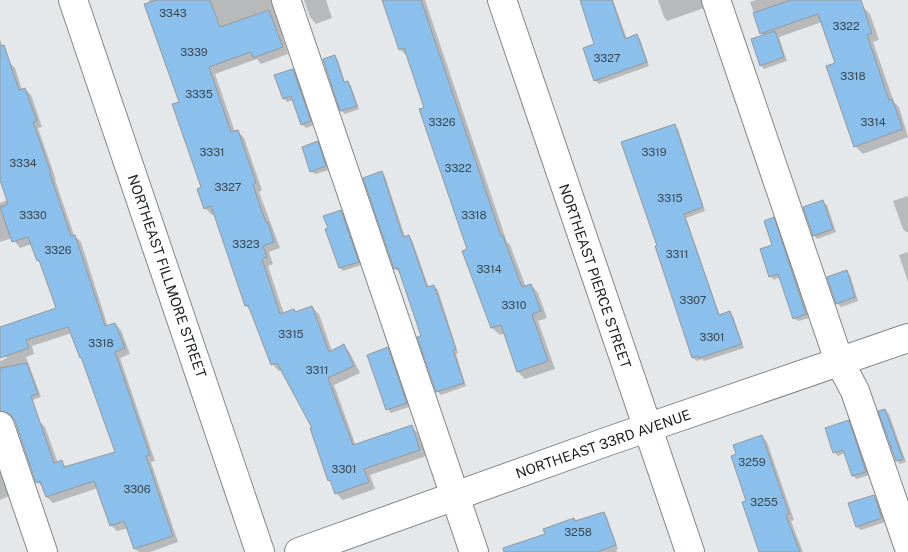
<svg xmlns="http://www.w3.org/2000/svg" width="908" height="552" font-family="'Public Sans',sans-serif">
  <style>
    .shadow { fill: #0003 }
    .building { fill: #8ac0eb; stroke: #96989a }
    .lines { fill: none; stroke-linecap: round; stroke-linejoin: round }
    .minor-casing { stroke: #838687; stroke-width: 30 }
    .minor { stroke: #fff; stroke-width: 28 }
    .labels { text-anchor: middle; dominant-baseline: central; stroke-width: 4.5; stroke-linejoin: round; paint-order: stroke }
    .number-label { font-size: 11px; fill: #394752 }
    .street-label { font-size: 14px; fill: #1e1f1f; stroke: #fff }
  </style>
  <rect width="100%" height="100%" fill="#e5e8ea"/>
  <!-- shadow -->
  <g class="shadow">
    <polygon points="149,0 279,0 285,34 282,35 288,54 261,64 257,59 215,74 235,132 238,131 244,138 262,190 259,192 280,248 269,252 273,264 268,266 284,314 294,310 297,313 312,307 319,314 332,351 344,346 350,353 360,373 334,385 356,446 411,427 418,433 426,456 370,475 375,489 343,500 336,493 333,485 329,480 313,429 283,370 279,371 272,364 252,312 246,306 215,214 212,215 205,208 202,188 180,102"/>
    <polygon points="304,0 326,0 332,18 316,24 310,17"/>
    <polygon points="383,0 425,0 507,242 510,245 526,287 531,285 538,293 547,318 538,321 555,369 525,379 518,372 505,333 500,335 492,328 464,251 469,250 426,108 408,57 400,49"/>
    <polygon points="581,0 613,0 627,39 637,36 640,39 649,66 599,84 595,80 596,44"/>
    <polygon points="658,0 704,0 704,8 667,21 664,17"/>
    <polygon points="756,0 861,0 864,8 870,14 879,40 873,42 894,102 899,107 908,137 863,154 855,146 837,64 822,22 779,37 787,61 764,69 761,65 764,36 761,33 750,2"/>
    <polygon points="0,39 8,61 15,68 22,90 25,89 31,95 42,127 38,128 56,180 55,180 74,235 81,242 108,327 115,324 121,330 130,354 120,358 155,461 151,462 178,542 150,552 139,552 135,549 128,528 117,531 111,525 98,488 53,503 47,497 44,488 37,482 39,421 45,427 58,463 62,462 67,468 116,453 83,359 72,333 32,346 34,354 26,357 41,397 18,405 0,391 0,361 7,358 0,342 0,328 57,309 42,264 38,260 32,244 20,248 12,238 0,242 0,203 8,200 0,176"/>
    <polygon points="334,56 338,60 345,83 348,82 351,86 359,109 345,114 341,111"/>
    <polygon points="293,70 296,74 314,125 306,128 302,124 294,100 287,102 284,98"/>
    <polygon points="674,125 678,129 705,211 686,218 720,316 730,313 733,316 744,348 704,361 702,359 697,361 693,358"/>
    <polygon points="317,143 321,146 329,170 315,174 311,171"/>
    <polygon points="381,173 385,176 405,237 409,236 412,240 429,288 434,286 438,290 458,353 456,354 466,386 441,395 437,391 423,337 400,272 395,269"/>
    <polygon points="908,196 908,232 906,232 903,229 893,201"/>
    <polygon points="823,202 827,205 836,232 817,239 814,235"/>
    <polygon points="341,211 344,215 361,265 343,271 340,268 327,230"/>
    <polygon points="773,219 777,222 809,318 798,321 794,318 780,277 774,280 770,276 773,245"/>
    <polygon points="908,252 908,282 899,255"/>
    <polygon points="846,272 850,275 858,301 841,307 837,303"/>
    <polygon points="387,349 391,352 409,407 391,413 388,409"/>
    <polygon points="885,410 889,414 906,462 900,464 897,461"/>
    <polygon points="848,422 852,425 869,475 857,479 853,476 845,453 838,456 834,452"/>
    <polygon points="762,436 767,442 794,520 791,521 803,552 760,552 748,502"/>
    <polygon points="0,470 9,496 0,500"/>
    <polygon points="874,496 877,500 885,522 861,530 857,527 850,504"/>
    <polygon points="604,513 607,517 618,549 616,550 617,552 536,552 576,522"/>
  </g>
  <!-- building -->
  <g class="building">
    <polygon points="157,0 210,0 220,27 269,10 283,47 253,58 251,52 209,67 231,132 238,130 256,183 253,185 266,223 268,222 274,242 263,246 267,257 262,259 280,314 294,309 295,312 312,306 329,352 344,344 354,366 328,378 353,445 412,425 420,450 364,469 369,482 335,494 330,480 328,481 310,428 312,428 277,363 271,365 248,305 245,306 211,206 204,209 197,189 201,187 172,104 179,102 144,4"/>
    <polygon points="382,0 421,0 501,236 503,236 522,287 531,284 541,311 532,314 548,361 517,372 501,325 491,328 462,251 467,249 419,109 424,108 404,48 399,50"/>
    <polygon points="580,0 612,0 625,39 637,34 647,62 594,81 583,48 594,44"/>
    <polygon points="791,0 861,0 872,33 867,35 889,100 892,99 903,129 854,147 826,66 835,63 818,14 760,34 753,13"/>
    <polygon points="775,31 784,57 760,66 751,39"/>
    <polygon points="4,45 19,90 25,88 37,121 33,122 51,173 50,174 71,236 75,235 105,326 115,323 125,348 115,352 150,455 146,456 173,536 134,549 124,521 110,526 94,481 46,497 40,481 36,483 15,421 10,414 0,411 0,368 27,363 38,394 31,396 54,463 62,460 64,467 115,452 81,357 80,358 68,327 26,340 29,348 0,358 0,327 56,308 39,260 37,261 28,237 12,242 0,207 8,204 0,180 0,46"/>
    <polygon points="335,55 344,82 348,81 357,106 340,111 323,59"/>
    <polygon points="293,69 311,121 301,125 291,96 283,99 274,75"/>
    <polygon points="675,124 703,207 684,214 719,315 730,311 742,344 699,358 698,356 692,358 655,246 657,246 621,142"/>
    <polygon points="318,141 326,166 310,172 302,147"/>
    <polygon points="382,171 403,237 409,235 427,287 434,285 456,349 453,350 464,383 436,392 417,337 421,336 398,268 394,269 363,178"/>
    <polygon points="823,200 833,229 813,236 803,207"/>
    <polygon points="341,210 359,262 339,268 325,229 328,228 323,216"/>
    <polygon points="774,217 806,314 793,319 778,274 769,277 760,249 772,245 764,221"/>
    <polygon points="847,270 855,297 836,304 827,277"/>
    <polygon points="388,347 407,403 386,410 367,355"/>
    <polygon points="885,409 903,459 896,461 878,411"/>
    <polygon points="849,420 866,472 852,476 843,450 833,453 825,428"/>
    <polygon points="762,435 789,514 786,515 800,552 759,552 742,502 746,501 731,456 736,454 733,445"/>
    <polygon points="874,495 882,518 856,527 848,503"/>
    <polygon points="604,512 616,545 597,552 504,552 503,548 545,534 543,529 574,518 575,521"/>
  </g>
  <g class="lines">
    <defs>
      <g id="minor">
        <polyline points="73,0 260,552"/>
        <polyline points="286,0 474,552"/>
        <polyline points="502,0 690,552"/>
        <polyline points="716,0 839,361 855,391 908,545"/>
        <polyline points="0,426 43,552"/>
        <polyline points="299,552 603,443 908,338"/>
      </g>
    </defs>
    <!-- minor casing -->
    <use href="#minor" class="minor-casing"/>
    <!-- minor -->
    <use href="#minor" class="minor"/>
  </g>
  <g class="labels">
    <!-- number labels -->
    <g class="number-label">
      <text x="173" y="13">3343</text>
      <text x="846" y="26">3322</text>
      <text x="194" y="52">3339</text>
      <text x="607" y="58">3327</text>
      <text x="853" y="76">3318</text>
      <text x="199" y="94">3335</text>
      <text x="442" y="122">3326</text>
      <text x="873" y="122">3314</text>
      <text x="212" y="152">3331</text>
      <text x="654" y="152">3319</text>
      <text x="23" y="163">3334</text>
      <text x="458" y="168">3322</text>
      <text x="228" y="187">3327</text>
      <text x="670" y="198">3315</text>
      <text x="33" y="215">3330</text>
      <text x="474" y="215">3318</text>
      <text x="246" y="244">3323</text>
      <text x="58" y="250">3326</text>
      <text x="677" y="254">3311</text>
      <text x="489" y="269">3314</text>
      <text x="693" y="300">3307</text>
      <text x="514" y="305">3310</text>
      <text x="291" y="334">3315</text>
      <text x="712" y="337">3301</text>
      <text x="101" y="343">3318</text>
      <text x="317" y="370">3311</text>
      <text x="752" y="462">3259</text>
      <text x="344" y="469">3301</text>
      <text x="137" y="489">3306</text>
      <text x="764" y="502">3255</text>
      <text x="578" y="532">3258</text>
    </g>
    <!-- street labels -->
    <g class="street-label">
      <text transform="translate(167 276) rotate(71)">NORTHEAST FILLMORE STREET</text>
      <text transform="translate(595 276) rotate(71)">NORTHEAST PIERCE STREET</text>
      <text transform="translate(603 444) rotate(-19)">NORTHEAST 33RD AVENUE</text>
    </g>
  </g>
</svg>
